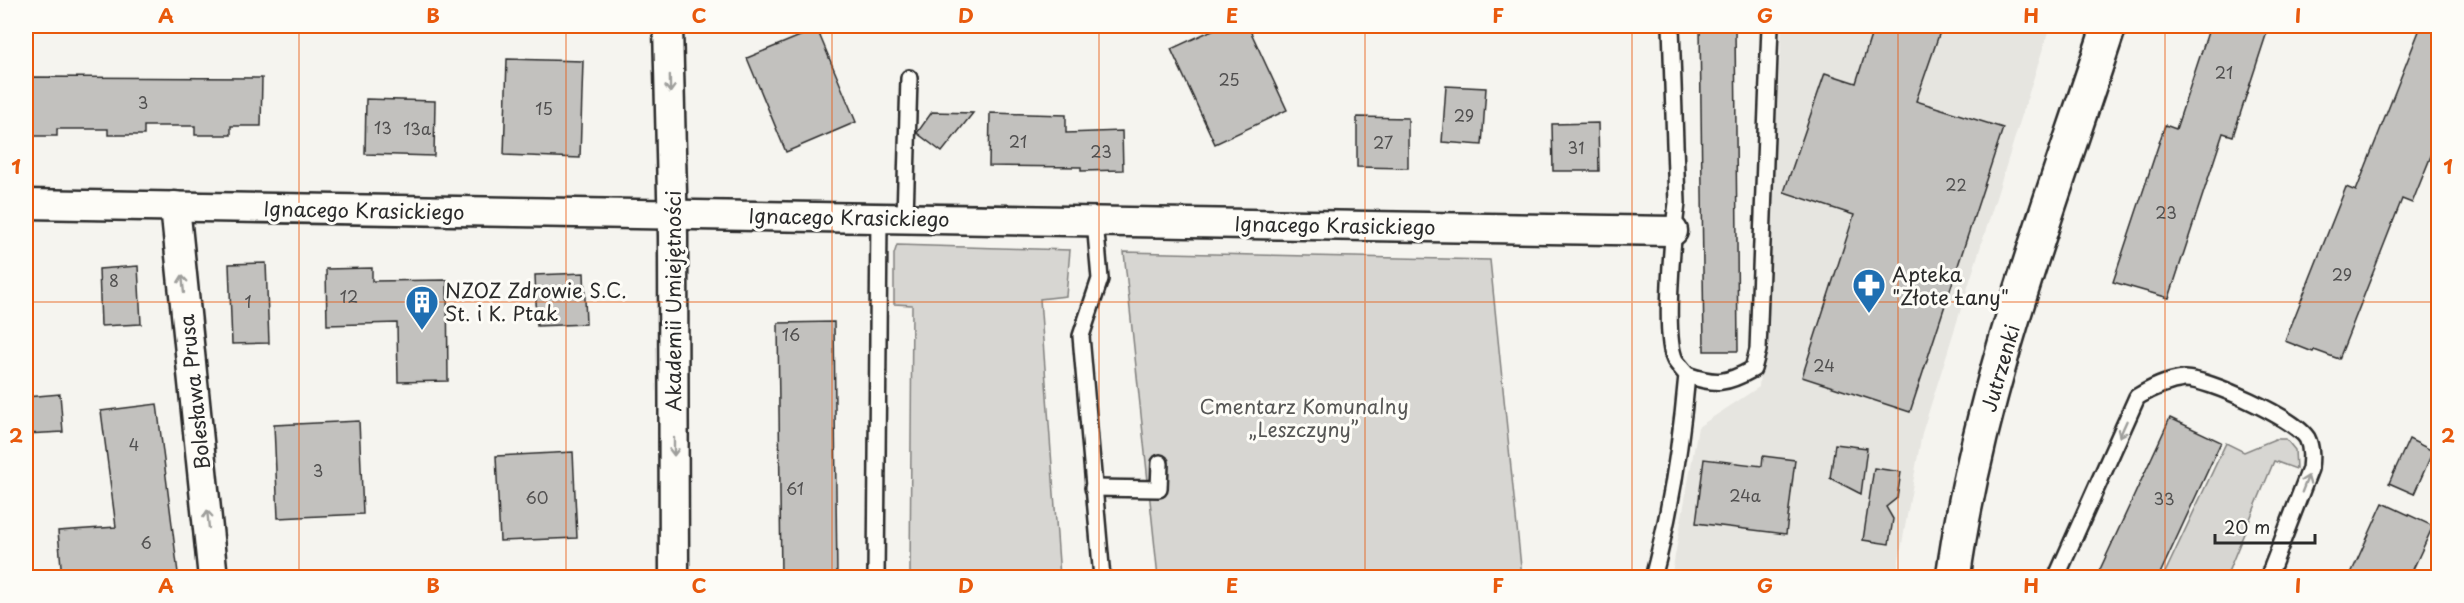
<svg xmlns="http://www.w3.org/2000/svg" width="2464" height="603" font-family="'Playpen Sans',sans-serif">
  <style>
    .built { fill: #e6e5e0 }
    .green { fill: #d7d6d2; stroke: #81807e; stroke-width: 1.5 }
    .building { fill: #c2c1be; stroke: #2b2b2b; stroke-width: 1.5 }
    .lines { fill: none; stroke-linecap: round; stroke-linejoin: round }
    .lane-casing { stroke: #2b2b2b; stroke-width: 20 }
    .street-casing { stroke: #2b2b2b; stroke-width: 33 }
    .secondary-casing { stroke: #2b2b2b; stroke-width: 38 }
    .lane { stroke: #fdfcf7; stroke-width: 15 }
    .street { stroke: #fdfcf7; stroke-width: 28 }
    .secondary { stroke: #fdfcf7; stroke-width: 33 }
    .oneway { stroke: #9e9e9b }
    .grid { fill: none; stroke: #e8590c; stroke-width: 1.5; stroke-opacity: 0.55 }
    .labels { text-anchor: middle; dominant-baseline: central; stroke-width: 6; stroke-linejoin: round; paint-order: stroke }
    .number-label { font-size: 16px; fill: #515050 }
    .street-label { font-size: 20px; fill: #2b2b2b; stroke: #fdfcf7 }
    .poi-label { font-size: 20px; fill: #2b2b2b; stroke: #fdfcf7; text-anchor: start }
    .park-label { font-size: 20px; fill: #565655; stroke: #fdfcf7 }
    .neatline { fill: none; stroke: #e8590c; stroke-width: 2 }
    .grid-label { font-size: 20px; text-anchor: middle; font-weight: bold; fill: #e8590c }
  </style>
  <rect width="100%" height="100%" fill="#f5f4ef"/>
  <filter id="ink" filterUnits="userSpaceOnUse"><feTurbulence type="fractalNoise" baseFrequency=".0167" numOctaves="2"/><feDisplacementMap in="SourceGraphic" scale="12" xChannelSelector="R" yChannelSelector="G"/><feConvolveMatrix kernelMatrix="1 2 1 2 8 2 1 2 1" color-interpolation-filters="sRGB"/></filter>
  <g filter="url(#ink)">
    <!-- built -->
    <polygon class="built" points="1782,26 2050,26 1922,433 1896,577 1671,578 1698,427 1759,387"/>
    <!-- green -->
    <g class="green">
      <polygon points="897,245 1070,250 1066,296 1040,299 1060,577 910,577 912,305 894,304 894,254"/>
      <polygon points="1124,252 1490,260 1522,577 1158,577"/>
      <polygon points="2275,439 2286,439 2295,450 2296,469 2274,461 2226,577 2163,577 2226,443 2244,452"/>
    </g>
    <!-- building -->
    <g class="building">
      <polygon points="1221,26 1248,26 1287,110 1215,144 1171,49"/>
      <polygon points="1700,26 1735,26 1738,351 1704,351"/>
      <polygon points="1874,26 1942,26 1916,101 2003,128 1910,412 1802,377 1854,215 1784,192 1825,73 1856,83"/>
      <polygon points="2210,26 2269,26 2233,136 2223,133 2169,298 2113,282 2165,125 2176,129"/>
      <polygon points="2421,26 2439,26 2439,136 2412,203 2402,199 2339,359 2314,350 2313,352 2285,341 2346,187 2356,191"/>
      <polygon points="817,29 856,122 786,152 747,58"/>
      <polygon points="507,59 583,61 580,158 504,155"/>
      <polygon points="26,77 262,78 261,126 231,126 231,135 195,135 195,126 144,126 144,135 108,135 108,129 57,129 57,136 26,136"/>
      <polygon points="1446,86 1486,88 1482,145 1442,142"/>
      <polygon points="366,99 435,101 434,156 365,154"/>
      <polygon points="932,112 973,113 942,152 917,133"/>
      <polygon points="990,113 1066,115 1066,133 1122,131 1123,170 1081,171 1081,167 989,166"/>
      <polygon points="1357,117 1408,118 1408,168 1357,167"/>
      <polygon points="1598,123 1599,171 1553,171 1552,124"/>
      <polygon points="266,263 269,343 232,344 229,264"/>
      <polygon points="138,266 141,324 101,326 99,269"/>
      <polygon points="372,268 372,281 447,280 448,381 398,382 397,323 327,325 326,269"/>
      <polygon points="584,273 586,324 537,326 535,275"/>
      <polygon points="834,322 837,578 781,578 778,323"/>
      <polygon points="60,394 63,432 26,434 26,397"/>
      <polygon points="157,404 178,573 130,578 62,578 58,531 116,527 101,411"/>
      <polygon points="2170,418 2221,442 2158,578 2096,578"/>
      <polygon points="359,421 363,514 278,518 274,425"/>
      <polygon points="2409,439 2433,451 2414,494 2389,483"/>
      <polygon points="1835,444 1867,448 1861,494 1830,478"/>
      <polygon points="573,452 577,538 500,541 496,456"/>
      <polygon points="1763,456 1795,460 1786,534 1696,523 1704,459 1762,466"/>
      <polygon points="1874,468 1901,472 1897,498 1886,507 1893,519 1889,544 1863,540"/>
      <polygon points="2383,503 2433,526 2409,578 2349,578"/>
    </g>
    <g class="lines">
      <defs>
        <g id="lane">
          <polyline points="905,217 909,78"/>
          <polyline points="1095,221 1100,279 1081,336 1102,578"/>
          <path d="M 1687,375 C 1716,385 1726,384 1753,369 L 1758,350 L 1770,26"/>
          <polyline points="1093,488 1159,489 1160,463"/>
          <polyline points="876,578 879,217"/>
          <path d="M 1653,578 C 1671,510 1681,444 1687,375 C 1683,370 1678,365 1675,360 C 1663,336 1673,233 1677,203 L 1671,26"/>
          <path d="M 2056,578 L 2137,397 C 2152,388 2166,381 2184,379 C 2207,378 2294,418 2307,438 C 2312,448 2311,459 2310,469 L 2268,578"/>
        </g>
        <g id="street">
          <polyline points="668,26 673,236 674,578"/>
          <polyline points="26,204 1673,231"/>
          <polyline points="175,206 213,578"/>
        </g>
        <path id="secondary" d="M 1953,578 C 1979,388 2050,207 2109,26"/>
      </defs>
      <!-- lane casing -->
      <use href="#lane" class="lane-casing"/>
      <!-- street casing -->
      <use href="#street" class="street-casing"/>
      <!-- secondary casing -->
      <use href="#secondary" class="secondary-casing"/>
      <!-- lane -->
      <use href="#lane" class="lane"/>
      <!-- street -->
      <use href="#street" class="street"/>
      <!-- secondary -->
      <use href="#secondary" class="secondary"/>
    </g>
    <!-- one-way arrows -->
    <defs><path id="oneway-shaft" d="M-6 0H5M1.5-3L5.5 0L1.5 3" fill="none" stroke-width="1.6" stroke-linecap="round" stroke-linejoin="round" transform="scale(1.5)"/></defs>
    <g class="oneway">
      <use href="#oneway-shaft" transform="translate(670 84) rotate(89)"/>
      <use href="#oneway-shaft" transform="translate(183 284) rotate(-96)"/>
      <use href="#oneway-shaft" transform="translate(2123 429) rotate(114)"/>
      <use href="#oneway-shaft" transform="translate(674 447) rotate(90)"/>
      <use href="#oneway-shaft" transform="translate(2305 484) rotate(-69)"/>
      <use href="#oneway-shaft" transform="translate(208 519) rotate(-96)"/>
    </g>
  </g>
  <!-- grid -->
  <path class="grid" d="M 299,26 L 299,578M 566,26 L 566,578M 832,26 L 832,578M 1099,26 L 1099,578M 1365,26 L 1365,578M 1632,26 L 1632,578M 1898,26 L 1898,578M 2165,26 L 2165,578M 26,302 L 2438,302"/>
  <!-- icons -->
  <defs>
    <symbol id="pharmacy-pin" viewBox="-11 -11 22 30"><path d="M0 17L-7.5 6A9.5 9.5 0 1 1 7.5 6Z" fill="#1f6fb2" stroke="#fdfcf7"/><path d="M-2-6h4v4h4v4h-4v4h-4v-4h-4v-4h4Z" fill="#fff"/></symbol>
    <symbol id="building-pin" viewBox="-11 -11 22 30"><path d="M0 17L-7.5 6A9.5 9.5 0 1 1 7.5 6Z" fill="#1f6fb2" stroke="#fdfcf7"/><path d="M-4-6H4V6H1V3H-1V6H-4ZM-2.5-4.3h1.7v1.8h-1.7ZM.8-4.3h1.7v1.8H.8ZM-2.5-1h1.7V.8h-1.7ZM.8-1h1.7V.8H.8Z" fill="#fff"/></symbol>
  </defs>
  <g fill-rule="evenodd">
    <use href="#pharmacy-pin" x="1850" y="266" width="38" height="52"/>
    <use href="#building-pin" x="403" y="283" width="38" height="52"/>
  </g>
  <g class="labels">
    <!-- number labels -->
    <g class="number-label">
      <text x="2224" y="72">21</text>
      <text x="1229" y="79">25</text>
      <text x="143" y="102">3</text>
      <text x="544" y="108">15</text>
      <text x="1464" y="115">29</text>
      <text x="383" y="127">13</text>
      <text x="417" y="128">13a</text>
      <text x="1018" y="141">21</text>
      <text x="1383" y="142">27</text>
      <text x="1576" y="147">31</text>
      <text x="1101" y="151">23</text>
      <text x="1956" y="184">22</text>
      <text x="2166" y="212">23</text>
      <text x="2342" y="274">29</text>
      <text x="114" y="280">8</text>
      <text x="349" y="296">12</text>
      <text x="248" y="301">1</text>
      <text x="791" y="334">16</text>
      <text x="1824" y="365">24</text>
      <text x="134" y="444">4</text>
      <text x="318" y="470">3</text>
      <text x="795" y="488">61</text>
      <text x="1745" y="495">24a</text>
      <text x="537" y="497">60</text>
      <text x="2164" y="498">33</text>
      <text x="146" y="542">6</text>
    </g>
    <!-- street labels -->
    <g class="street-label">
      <text transform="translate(364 210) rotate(1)">Ignacego Krasickiego</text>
      <text transform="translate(849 217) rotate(1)">Ignacego Krasickiego</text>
      <text transform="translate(1335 225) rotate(1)">Ignacego Krasickiego</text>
      <text transform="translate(673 301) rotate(-90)">Akademii Umiejętności</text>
      <text transform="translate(2000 368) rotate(-74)">Jutrzenki</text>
      <text transform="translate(194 392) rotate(-96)">Bolesława Prusa</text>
    </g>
    <!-- poi labels -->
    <g class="poi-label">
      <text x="1892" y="274">Apteka<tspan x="1892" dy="23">"Złote Łany"</tspan></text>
      <text x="445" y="290">NZOZ Zdrowie S.C.<tspan x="445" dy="23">St. i K. Ptak</tspan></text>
    </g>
    <!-- park labels -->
    <g class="park-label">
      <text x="1304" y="406">Cmentarz Komunalny<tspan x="1304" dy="23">„Leszczyny”</tspan></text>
    </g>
  </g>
  <!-- margin -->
  <rect width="2464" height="603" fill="none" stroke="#fdfcf7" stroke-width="66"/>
  <!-- scale -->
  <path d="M2215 534v9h100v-9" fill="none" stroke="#2b2b2b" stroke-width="3"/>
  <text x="2224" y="534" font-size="18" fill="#2b2b2b" stroke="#fdfcf7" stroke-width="4.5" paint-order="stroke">20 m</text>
  <rect x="33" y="33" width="2398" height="537" class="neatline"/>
  <g class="grid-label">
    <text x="166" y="23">A</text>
    <text x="433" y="23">B</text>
    <text x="699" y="23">C</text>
    <text x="966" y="23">D</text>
    <text x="1232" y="23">E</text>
    <text x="1498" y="23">F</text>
    <text x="1765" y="23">G</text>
    <text x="2031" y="23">H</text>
    <text x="2298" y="23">I</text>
    <text x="16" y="174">1</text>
    <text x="2448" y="174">1</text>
    <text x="16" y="443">2</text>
    <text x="2448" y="443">2</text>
    <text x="166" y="593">A</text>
    <text x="433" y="593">B</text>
    <text x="699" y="593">C</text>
    <text x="966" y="593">D</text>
    <text x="1232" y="593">E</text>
    <text x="1498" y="593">F</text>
    <text x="1765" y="593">G</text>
    <text x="2031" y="593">H</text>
    <text x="2298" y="593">I</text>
  </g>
</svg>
